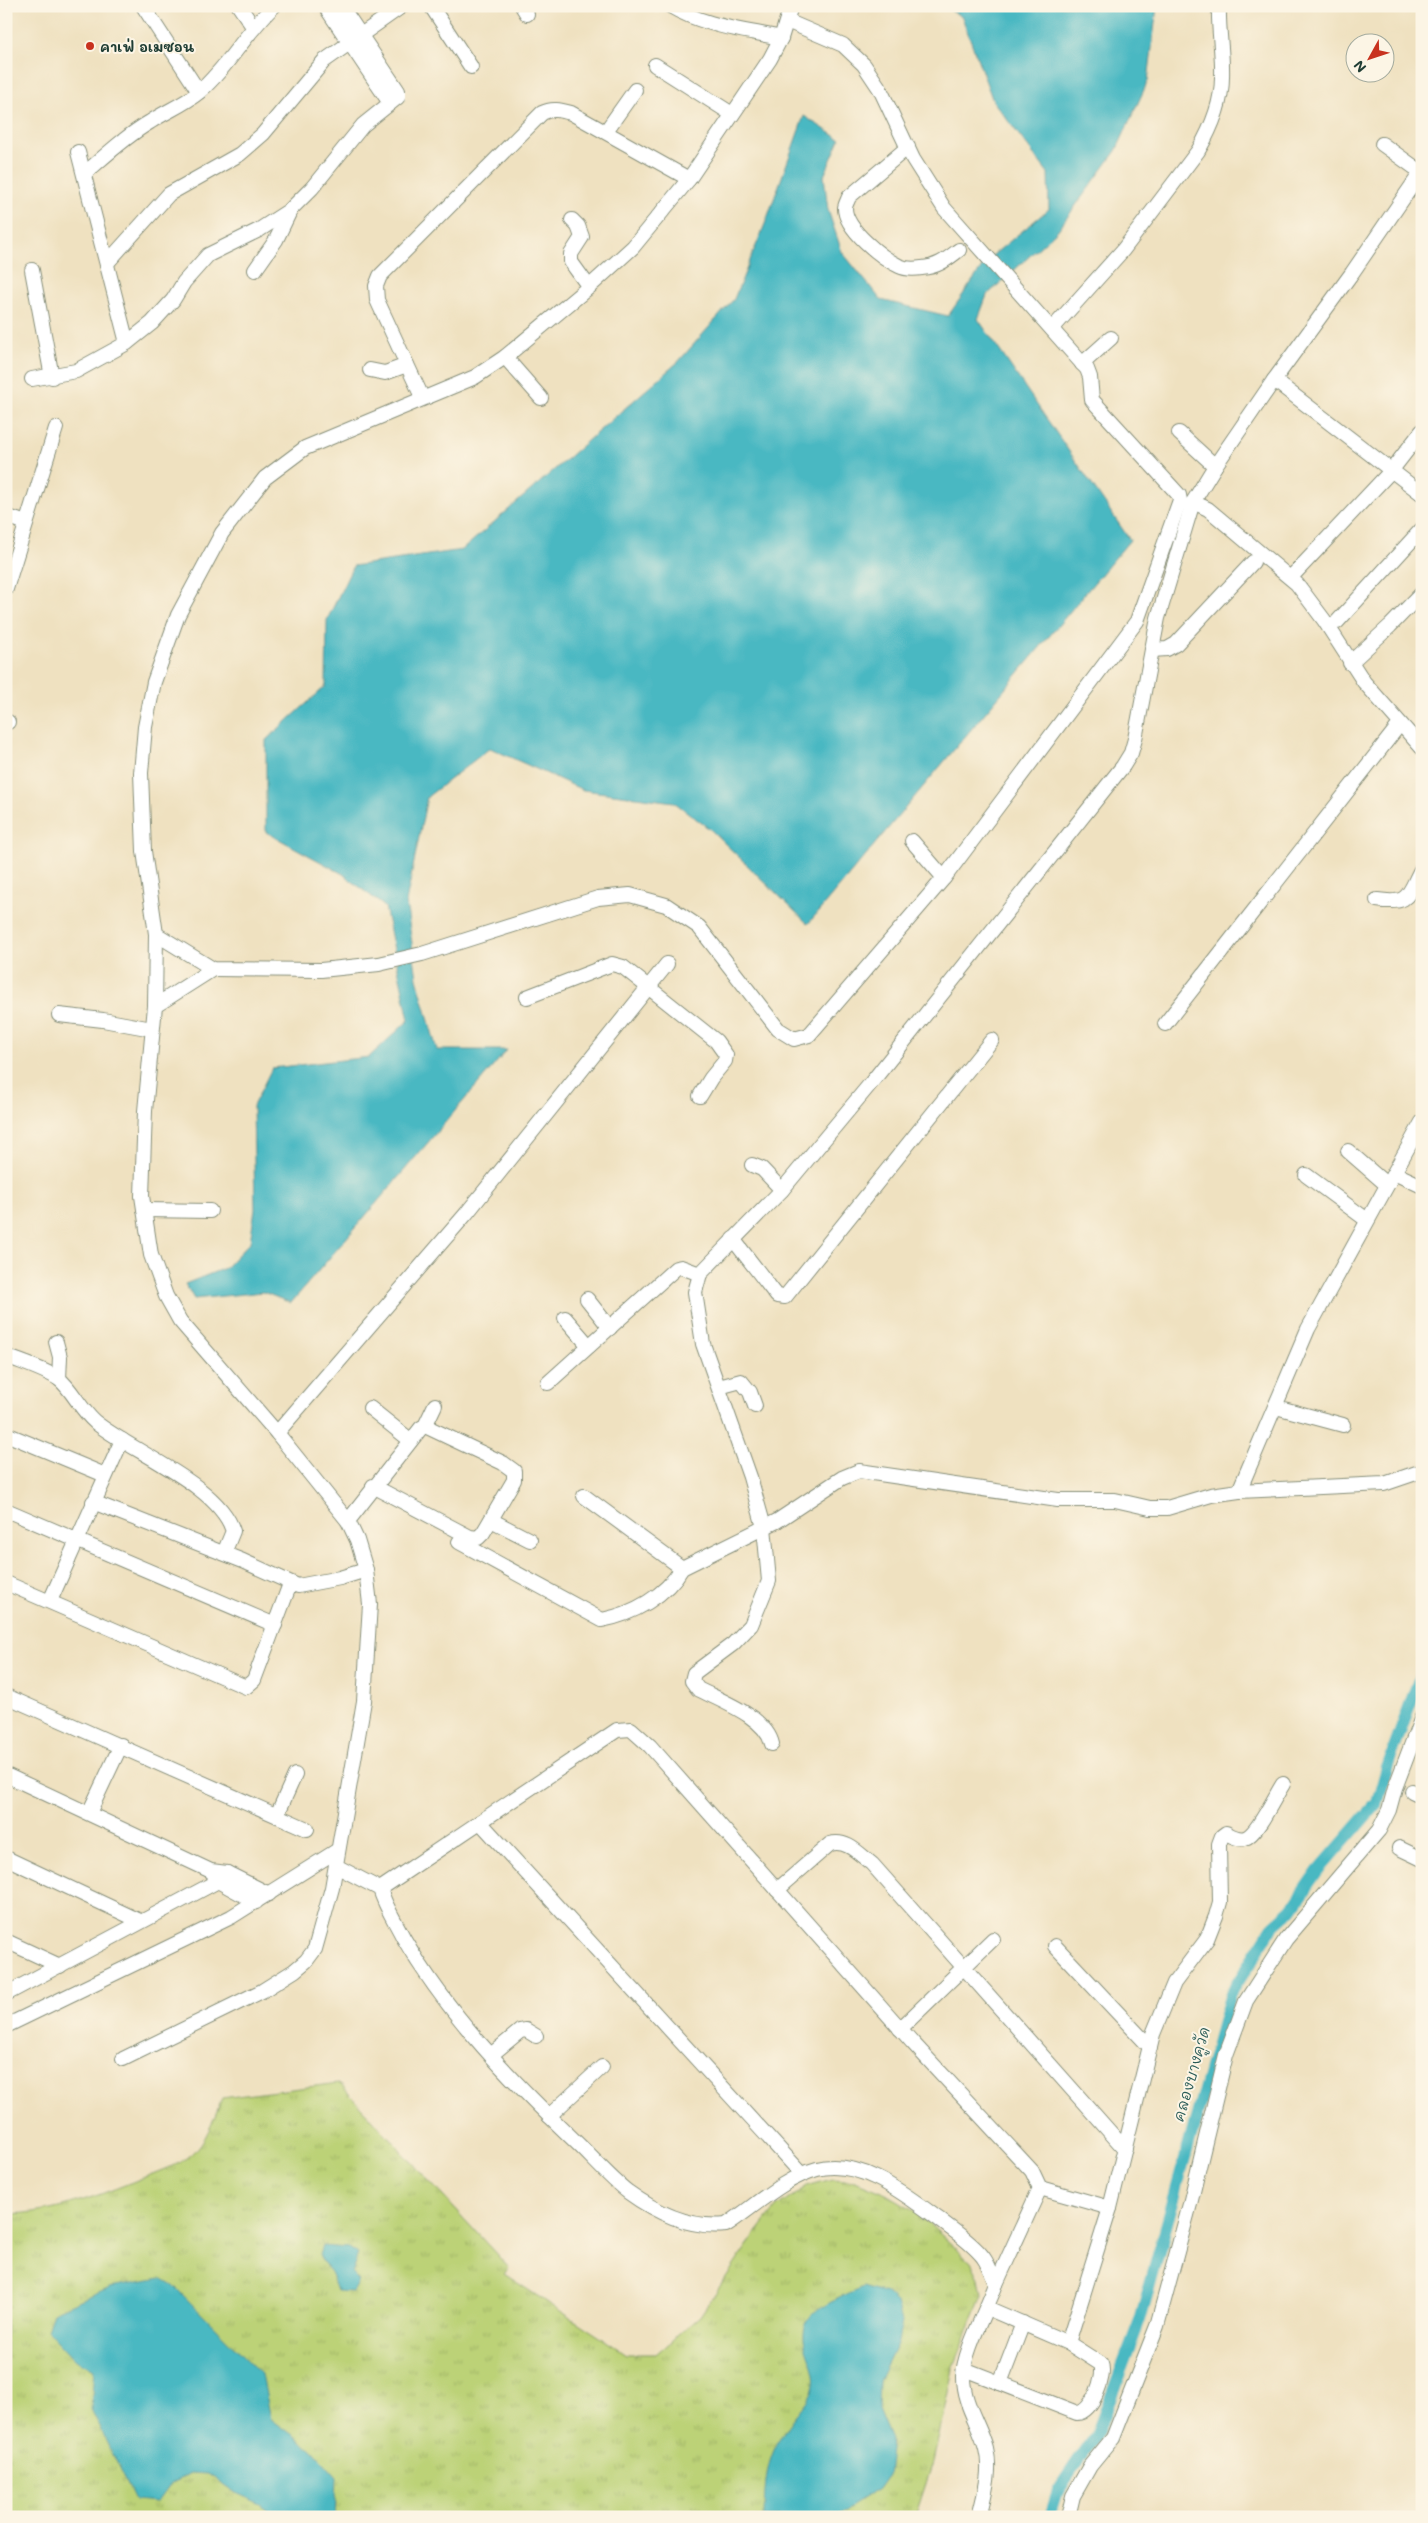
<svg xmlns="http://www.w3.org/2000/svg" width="1428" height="2523" font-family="Mali,'Playpen Sans Thai',sans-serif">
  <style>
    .grass { fill: url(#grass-tufts); stroke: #6e8856 }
    .water { fill: #49b8c2; stroke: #347a7b }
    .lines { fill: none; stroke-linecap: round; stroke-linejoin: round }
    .canal { stroke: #49b8c2; stroke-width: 12 }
    .minor-casing { stroke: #878f7a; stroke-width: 16 }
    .minor { stroke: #fff; stroke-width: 14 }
    .poi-dot { fill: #c8321e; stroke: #fcf5e5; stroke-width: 2 }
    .labels { text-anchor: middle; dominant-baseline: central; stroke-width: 4; stroke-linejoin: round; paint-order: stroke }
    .poi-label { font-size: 14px; font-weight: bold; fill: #1f3d34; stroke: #fcf5e5; text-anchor: start }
    .water-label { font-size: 15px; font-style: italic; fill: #2a5c58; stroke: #fcf5e5 }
  </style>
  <defs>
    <pattern id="grass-tufts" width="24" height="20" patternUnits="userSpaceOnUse" patternTransform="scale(1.25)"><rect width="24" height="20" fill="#bcd277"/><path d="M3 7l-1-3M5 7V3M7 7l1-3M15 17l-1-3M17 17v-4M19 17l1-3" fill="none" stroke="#a1b568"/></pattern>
  </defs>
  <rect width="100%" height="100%" fill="#fcf5e5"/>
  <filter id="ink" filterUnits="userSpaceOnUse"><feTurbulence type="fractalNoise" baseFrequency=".02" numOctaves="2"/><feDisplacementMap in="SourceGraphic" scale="10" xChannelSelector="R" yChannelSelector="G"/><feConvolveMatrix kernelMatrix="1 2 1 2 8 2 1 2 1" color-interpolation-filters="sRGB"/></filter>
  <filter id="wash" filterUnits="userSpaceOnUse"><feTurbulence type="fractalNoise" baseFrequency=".0096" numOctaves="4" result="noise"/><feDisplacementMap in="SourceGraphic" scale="20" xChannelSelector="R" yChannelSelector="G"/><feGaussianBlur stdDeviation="1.12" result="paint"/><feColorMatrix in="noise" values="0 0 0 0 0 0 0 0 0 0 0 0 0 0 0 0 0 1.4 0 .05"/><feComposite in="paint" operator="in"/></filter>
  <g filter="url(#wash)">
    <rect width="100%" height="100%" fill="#efe1c0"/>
    <!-- grass -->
    <path class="grass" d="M 339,2083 L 509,2268 L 504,2274 L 626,2354 L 656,2354 L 700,2316 L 751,2240 L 776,2208 L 807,2186 L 832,2179 L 855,2181 L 882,2192 L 917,2213 L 971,2262 L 979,2278 L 982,2295 L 953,2369 L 933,2462 L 915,2517 L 6,2517 L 6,2214 C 55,2214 105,2193 150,2175 C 166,2168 186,2163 197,2149 C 209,2135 215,2115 222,2098 Z"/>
    <!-- water -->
    <g class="water">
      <polygon points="944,6 1157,6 1148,81 1116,151 1057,231 987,295 978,319 1130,540 808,924 711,830 674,802 583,790 490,748 427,797 406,902 417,978 437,1050 507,1050 291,1303 263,1292 194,1299 185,1284 225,1268 250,1242 255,1209 253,1106 272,1068 369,1057 409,1020 385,907 343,874 266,832 266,740 326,686 327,620 353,566 462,550 678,362 734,299 765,224 804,116 840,139 824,176 828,210 842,252 881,300 948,316 987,260 1049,209 1048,173 993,101 962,17"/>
      <polygon points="322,2246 349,2248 358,2254 351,2273 359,2282 353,2292 337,2291 331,2274 319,2255"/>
      <polygon points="161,2278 173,2285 262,2375 271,2419 312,2449 337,2477 335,2517 278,2517 261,2504 236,2493 208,2474 190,2473 171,2484 158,2502 135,2500 91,2409 94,2369 75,2360 47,2330 53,2312 110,2287"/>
      <path d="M 863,2287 L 886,2294 L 898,2305 L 902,2321 L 898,2342 L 879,2381 L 878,2409 L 891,2440 L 887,2476 L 878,2489 L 834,2517 L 764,2517 C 765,2477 766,2457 789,2424 C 796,2413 809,2401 813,2389 C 821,2366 794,2345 808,2320 C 816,2305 848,2293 863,2287 Z"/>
    </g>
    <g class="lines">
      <!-- canal -->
      <polyline class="canal" points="1050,2517 1058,2491 1097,2433 1140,2320 1231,1993 1274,1925 1292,1909 1319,1870 1377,1803 1387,1768 1422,1671"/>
    </g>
  </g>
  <g filter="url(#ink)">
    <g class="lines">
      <defs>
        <g id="minor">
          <polyline points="143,6 199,92"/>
          <polyline points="239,6 254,28"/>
          <polyline points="325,6 390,103"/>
          <polyline points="431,6 471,67"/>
          <polyline points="522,6 527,14"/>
          <path d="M 670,6 C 703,26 744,30 781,38"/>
          <polyline points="655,65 732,114"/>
          <polyline points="606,131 635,90"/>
          <polyline points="1382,144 1421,172"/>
          <path d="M 908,147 L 849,197 C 848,200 845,205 845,208 C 845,229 882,258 899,266 C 905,269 915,269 922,268 C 938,267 947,259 959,250"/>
          <polyline points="78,152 127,343"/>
          <path d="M 84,174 C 105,156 126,136 150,122 C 166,111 184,105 199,92 C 228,67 246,32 274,6"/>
          <polyline points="572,220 578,226 582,237 571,254 571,262 589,287"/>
          <polyline points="107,263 169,194 240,154 263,134 324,61 402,6"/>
          <polyline points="32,270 52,377"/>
          <polyline points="255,270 276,240 290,211"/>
          <path d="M 1052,329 L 1123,250 L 1198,151 C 1211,129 1222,103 1222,77 C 1223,53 1218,30 1219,6"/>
          <polyline points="505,357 541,398"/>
          <polyline points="1082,364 1111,338"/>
          <polyline points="370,370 385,373 407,365"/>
          <polyline points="32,379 76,371 127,343 152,323 173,300 184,282 208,255 259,230 290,210 312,188 363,125 398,97 398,91 341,6"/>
          <polyline points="1274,380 1422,494"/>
          <path d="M 422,397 L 377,300 L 376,286 L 380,276 L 542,113 C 552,108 560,110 571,113 L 689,179"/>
          <polyline points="1179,433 1215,466"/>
          <polyline points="1193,502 1208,509 1297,584 1324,620 1364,682 1422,748"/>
          <polyline points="6,516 26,523"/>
          <polyline points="1295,573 1391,471 1422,431"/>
          <polyline points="6,589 56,428"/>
          <polyline points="1337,622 1422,529"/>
          <polyline points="1152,650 1167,649 1176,644 1253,562"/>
          <polyline points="1350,663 1390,626 1422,593"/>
          <polyline points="6,722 8,722"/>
          <polyline points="912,841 944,878"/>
          <path d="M 1377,900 C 1411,905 1407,895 1422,868"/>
          <polyline points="156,934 213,969 321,970 379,964 422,954 598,898 630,895 666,905 699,927 778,1029 794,1039 809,1035 944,878 1137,621 1180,500 1179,495 1092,400 1090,377 1087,369 944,208 913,159 880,89 864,65 843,45 787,21"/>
          <polyline points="527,997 612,964 623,967 716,1041 726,1055 725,1061 711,1078 700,1096"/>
          <polyline points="155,1006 213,969"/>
          <polyline points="59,1015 103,1020 152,1029"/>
          <polyline points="1165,1024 1400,724"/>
          <polyline points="1348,1151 1387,1185"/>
          <polyline points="752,1165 762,1169 782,1190"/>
          <polyline points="1394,1173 1422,1186"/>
          <polyline points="1306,1175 1367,1220"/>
          <polyline points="144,1210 210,1211"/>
          <polyline points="733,1239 777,1296 785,1297 992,1040"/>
          <polyline points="587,1299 610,1328"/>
          <polyline points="565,1318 589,1346"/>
          <polyline points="56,1342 60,1357 59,1379"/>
          <path d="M 6,1356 C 23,1363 44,1369 59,1379 C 71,1388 81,1410 95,1422 C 132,1452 219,1485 233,1531 L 224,1553"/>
          <polyline points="548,1383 676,1268 681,1267 700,1274"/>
          <polyline points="719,1387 741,1381 750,1392 755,1406"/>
          <polyline points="1276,1407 1343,1425"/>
          <polyline points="370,1408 410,1440"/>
          <polyline points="277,1433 466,1214 667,964"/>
          <polyline points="6,1434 105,1475"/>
          <polyline points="373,1486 470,1537 478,1538 483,1533 514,1480 514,1471 503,1463 425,1426"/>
          <polyline points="1239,1491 1308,1329 1422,1122"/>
          <polyline points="584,1496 682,1568"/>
          <polyline points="93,1502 243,1561 298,1586 340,1578 366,1570"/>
          <polyline points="6,1510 275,1625"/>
          <polyline points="491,1520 530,1540"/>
          <polyline points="348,1521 421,1428 425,1426 435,1405"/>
          <path d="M 459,1542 L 602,1620 C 633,1614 666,1596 682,1568 L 777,1521 L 842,1478 L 859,1471 L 1058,1500 L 1115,1500 L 1150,1508 L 1167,1508 L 1211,1495 L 1239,1491 L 1384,1484 L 1422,1471"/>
          <polyline points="6,1583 246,1687 254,1680 290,1584"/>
          <polyline points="50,1601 122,1440"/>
          <polyline points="6,1696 307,1829"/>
          <path d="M 772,1744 C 766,1717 721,1701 698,1689 L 692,1681 L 694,1673 L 733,1644 L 751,1625 L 769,1581 L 764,1527 L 750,1477 L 703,1344 L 695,1292 L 700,1274 L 782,1190 L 871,1083 L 1123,766 L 1131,753 L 1135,739 L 1158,618 L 1193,502 L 1215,466 L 1274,380 L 1352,273 L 1422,171"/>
          <polyline points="6,1775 211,1871 227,1873 269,1894"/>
          <polyline points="1412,1791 1422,1796"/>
          <polyline points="89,1813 121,1745"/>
          <polyline points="277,1815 295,1775"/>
          <polyline points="480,1822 802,2174"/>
          <polyline points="1399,1848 1422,1859"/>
          <polyline points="6,1858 140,1921"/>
          <path d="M 336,1866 L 380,1889 C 385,1906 395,1921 403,1937 C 448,2015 512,2081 576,2142 C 593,2158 610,2178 628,2192 C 657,2213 690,2229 726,2225 C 755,2206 784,2178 817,2169 C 862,2158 907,2196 940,2220 C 955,2232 971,2242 983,2257 C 989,2265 992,2275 996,2284 C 987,2310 963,2352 963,2377 C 963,2404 980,2425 986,2449 C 992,2472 984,2495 979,2517"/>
          <polyline points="214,1875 218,1881 256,1902"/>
          <polyline points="380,1889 617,1730 631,1729 650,1746 913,2043 1032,2171 1040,2188 996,2284"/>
          <path d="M 777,1890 L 830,1844 C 847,1839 859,1854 872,1864 L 1125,2149"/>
          <polyline points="6,1941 60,1966"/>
          <polyline points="1055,1946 1150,2047"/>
          <polyline points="6,1994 218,1881 227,1873"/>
          <polyline points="6,2026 231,1917 338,1850"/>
          <polyline points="900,2029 993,1939"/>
          <polyline points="491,2055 520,2031 526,2030 536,2036"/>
          <polyline points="123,2059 262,1991 294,1971 306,1961 315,1949 332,1888 364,1701 370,1604 366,1570 357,1540 348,1521 277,1433 180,1321 166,1296 151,1255 142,1196 145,1111 155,1006 156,934 144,851 141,773 145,727 154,682 178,615 222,533 265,478 305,448 475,377 505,357 589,287 633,247 689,179 770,59 781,38 791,6"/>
          <polyline points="549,2116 602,2067"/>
          <polyline points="1040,2188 1110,2208"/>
          <path d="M 1068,2343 L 1110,2208 L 1153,2034 L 1174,1983 L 1207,1939 L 1216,1916 L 1220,1902 L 1219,1844 L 1222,1836 L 1226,1833 C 1232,1836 1238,1840 1245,1838 C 1257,1835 1275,1796 1283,1784"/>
          <path d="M 964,2369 L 1077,2413 C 1092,2413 1106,2376 1101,2364 L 1068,2343 L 987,2308"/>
          <polyline points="1000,2383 1023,2323"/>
          <polyline points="1068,2517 1073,2496 1090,2466 1113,2438 1157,2326 1190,2204 1226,2055 1246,2001 1286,1939 1379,1830 1389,1810 1395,1788 1422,1717"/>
        </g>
      </defs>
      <!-- minor casing -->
      <use href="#minor" class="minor-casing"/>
      <!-- minor -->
      <use href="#minor" class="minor"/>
    </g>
  </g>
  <!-- markers -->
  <circle class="poi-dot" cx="90" cy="46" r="5"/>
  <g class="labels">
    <!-- poi labels -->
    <g class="poi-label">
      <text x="100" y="46">คาเฟ่ อเมซอน</text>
    </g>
    <!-- water labels -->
    <g class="water-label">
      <text transform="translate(1191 2074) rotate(-74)">คลองบางคูวัด</text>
    </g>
  </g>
  <!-- margin -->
  <rect width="1428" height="2523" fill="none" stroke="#fcf5e5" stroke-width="25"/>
  <!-- north arrow -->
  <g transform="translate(1370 58) rotate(230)"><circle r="24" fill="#fcf5e5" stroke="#a4ab9e"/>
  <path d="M0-4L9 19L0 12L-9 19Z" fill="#c8321e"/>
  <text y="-8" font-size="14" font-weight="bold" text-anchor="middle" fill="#1f3d34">N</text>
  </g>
</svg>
